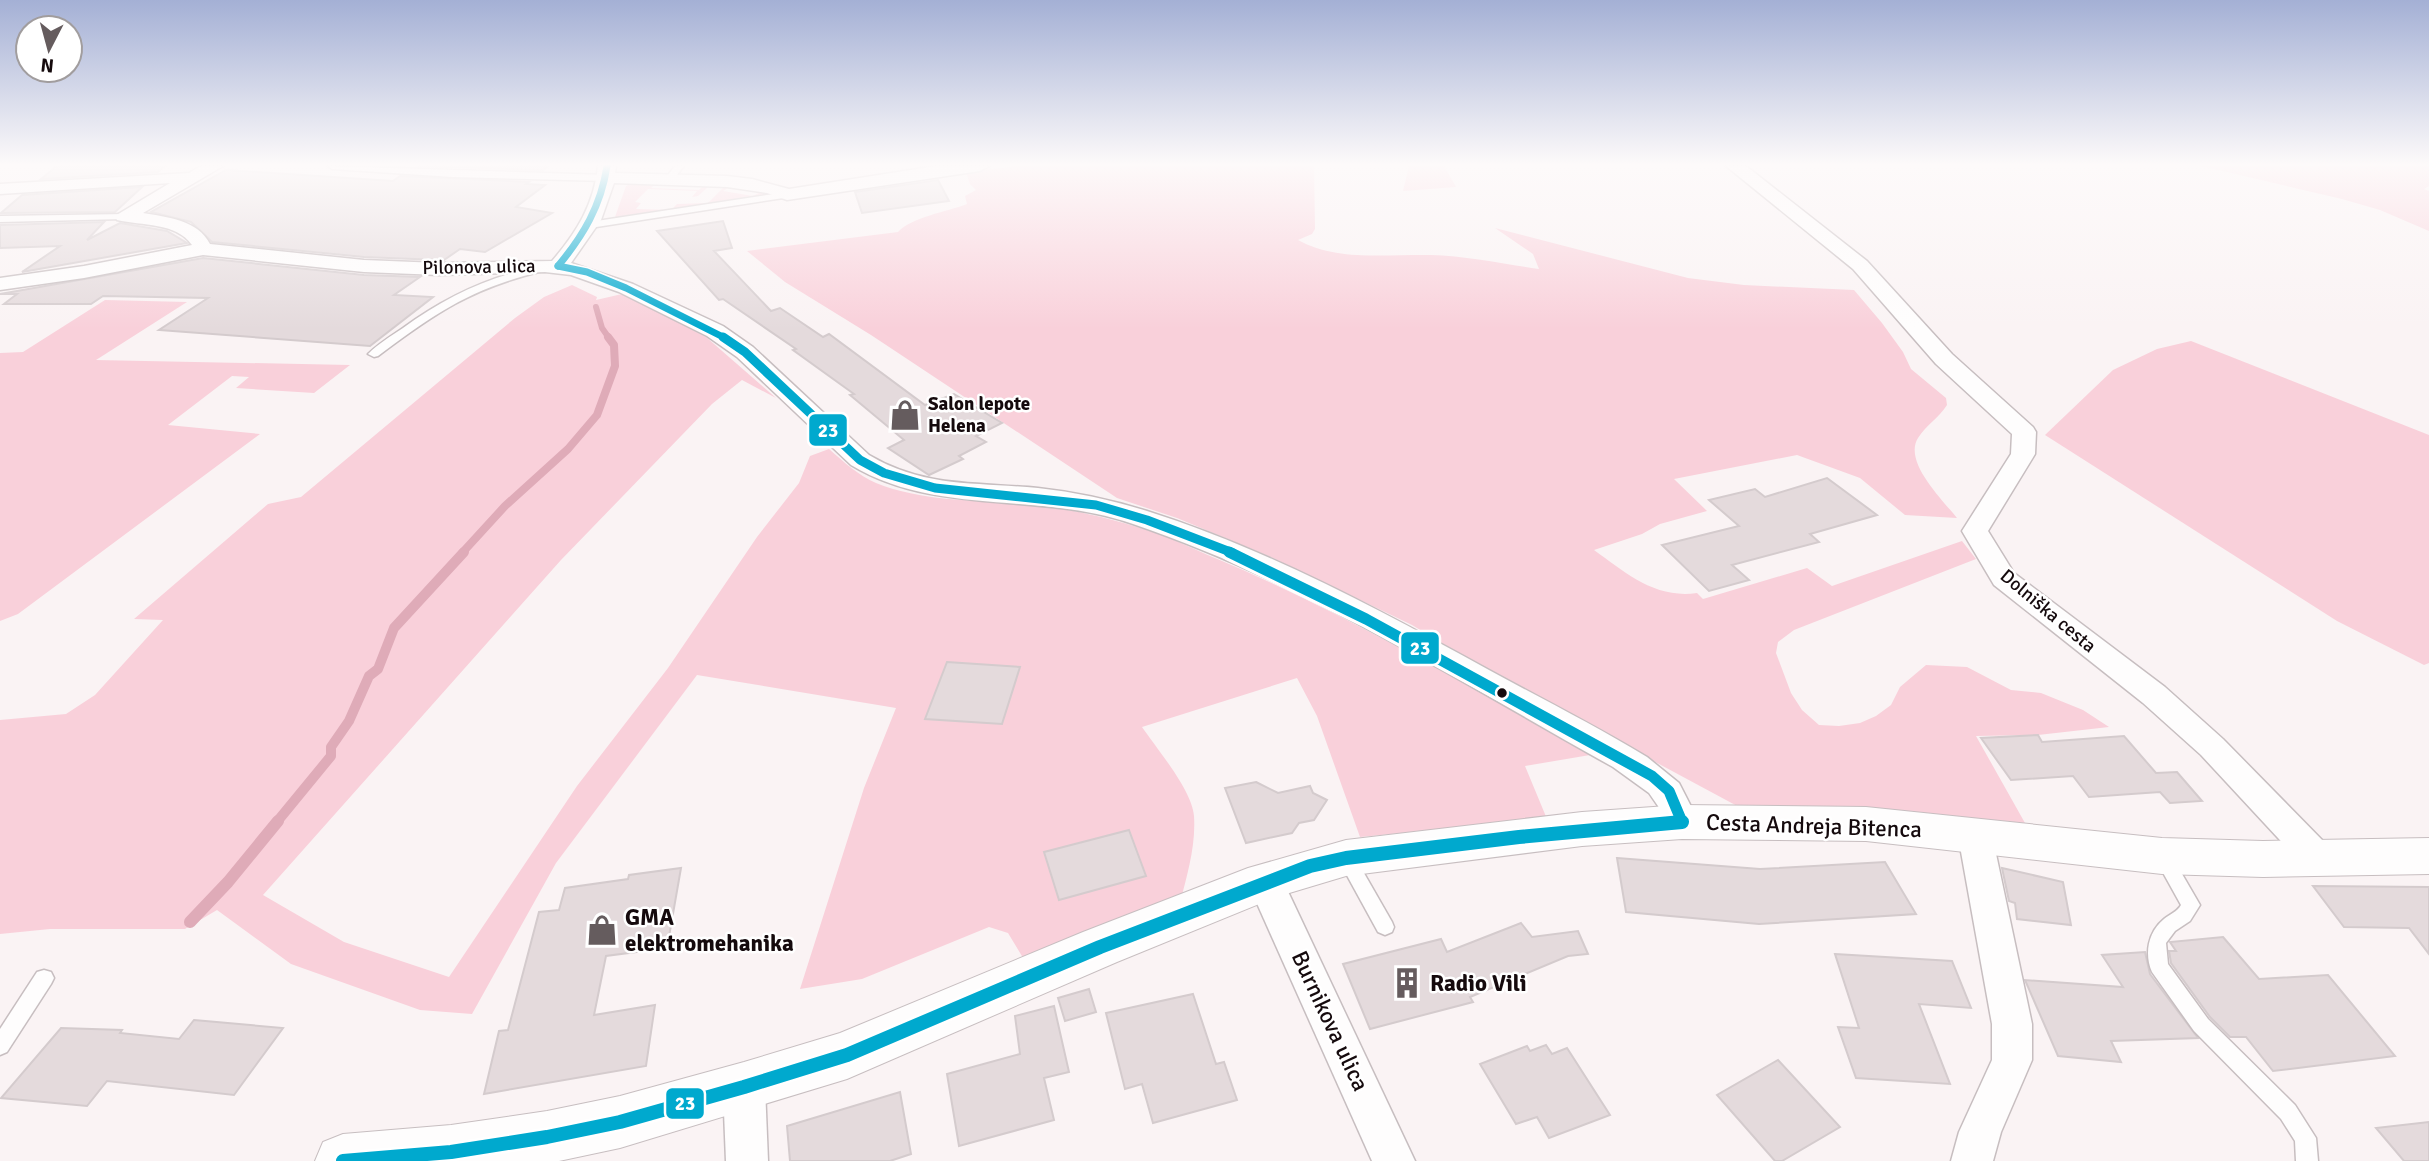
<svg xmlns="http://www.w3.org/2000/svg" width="2429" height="1161" font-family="Signika,sans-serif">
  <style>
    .green { fill: #f9d0da }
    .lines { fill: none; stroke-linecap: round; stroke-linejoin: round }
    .stream-far3 { stroke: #dfabb8; stroke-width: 6 }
    .stream-far2 { stroke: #dfabb8; stroke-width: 8 }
    .stream-far1 { stroke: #dfabb8; stroke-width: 10 }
    .stream { stroke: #dfabb8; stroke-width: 12 }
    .building { fill: #e4dadc; stroke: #d4cbcd; stroke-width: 2 }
    .service-casing { stroke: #c7bec0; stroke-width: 3 }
    .minor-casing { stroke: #c7bec0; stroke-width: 3 }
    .tertiary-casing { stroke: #c7bec0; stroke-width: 2 }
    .service { fill: #fefdfd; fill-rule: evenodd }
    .minor { fill: #fefdfd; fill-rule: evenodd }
    .tertiary { fill: #fefdfd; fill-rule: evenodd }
    .bus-1-far3-casing { stroke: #fff; stroke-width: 10 }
    .bus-1-far2-casing { stroke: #fff; stroke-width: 13 }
    .bus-1-far1-casing { stroke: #fff; stroke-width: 17 }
    .bus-1-casing { stroke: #fff; stroke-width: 19 }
    .bus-1-far3 { stroke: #00a9ce; stroke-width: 7 }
    .bus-1-far2 { stroke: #00a9ce; stroke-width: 9 }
    .bus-1-far1 { stroke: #00a9ce; stroke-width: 11 }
    .bus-1 { stroke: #00a9ce; stroke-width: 14 }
    .bus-dot { fill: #150a0d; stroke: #fff; stroke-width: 2.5 }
    .labels { text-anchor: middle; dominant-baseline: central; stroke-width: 5; stroke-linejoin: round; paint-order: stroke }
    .street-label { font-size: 19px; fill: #150a0d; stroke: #fff }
    .poi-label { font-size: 19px; font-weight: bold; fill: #150a0d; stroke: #fff; text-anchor: start }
    .near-street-label { font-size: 23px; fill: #150a0d; stroke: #fff }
    .near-poi-label { font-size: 23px; font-weight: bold; fill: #150a0d; stroke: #fff; text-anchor: start }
    .line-badge { stroke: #fff; stroke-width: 2.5 }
    .badge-label { font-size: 19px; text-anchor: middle; font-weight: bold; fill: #fff }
  </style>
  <rect width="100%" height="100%" fill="#faf3f4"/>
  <!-- green -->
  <g class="green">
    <path d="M 1018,166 L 1314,166 L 1315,229 L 1312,234 L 1298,240 C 1337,262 1389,254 1431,255 C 1467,256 1504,264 1539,269 L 1533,254 L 1495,228 L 1688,278 L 1744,285 L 1854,290 L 1882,323 L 1903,352 L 1911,369 L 1946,398 L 1947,405 C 1939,418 1926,425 1918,438 C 1903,462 1943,500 1957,518 L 1905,515 L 1860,478 L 1797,455 L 1674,479 L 1707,511 L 1660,524 L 1642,534 L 1594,550 C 1626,573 1655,599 1697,593 L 1703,599 L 1807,568 L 1832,586 L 1962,541 L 1976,559 L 1794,630 L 1778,642 L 1776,653 L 1791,693 L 1802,710 L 1819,725 L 1839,726 L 1860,723 L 1876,716 L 1891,705 L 1900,687 L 1926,665 L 1967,667 L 2011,690 L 2041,693 L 2083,710 L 2109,727 L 2038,735 L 1976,736 L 2025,823 L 1874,809 L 1739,807 L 1501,679 L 1412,625 L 1271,557 L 1177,518 L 1117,498 L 871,335 L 785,282 L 747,251 L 898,232 C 912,217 946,212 967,204 L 965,196 L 976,190 L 970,184 L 966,172 Z"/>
    <polygon points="1409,166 1444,166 1456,187 1403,191"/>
    <polygon points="2201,166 2429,166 2429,186 2424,189 2429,191 2429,231 2380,210 2342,199"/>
    <polygon points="636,182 657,182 651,188 699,190 705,184 709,186 698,196 692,197 697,191 648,189 635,202 641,203 636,209 671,210 677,204 708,203 725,186 733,185 723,191 753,196 764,190 770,194 768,195 623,218 615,217 626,186"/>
    <path d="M 572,285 L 597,297 L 596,300 L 622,294 L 706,337 L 776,398 L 742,380 L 712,404 L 561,560 L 263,895 L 344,942 L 449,977 L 577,786 L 668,668 L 757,537 L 799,483 L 810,456 L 829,449 C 844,462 859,476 876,483 C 921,501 971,500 1017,503 C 1062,507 1104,516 1147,530 C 1170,537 1193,549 1215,558 C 1347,613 1469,688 1596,754 L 1525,766 L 1547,819 L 1360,837 L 1317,716 L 1297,678 L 1142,727 C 1157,749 1192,790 1194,816 C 1196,846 1187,875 1180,903 L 1028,966 L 1008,933 L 989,927 L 862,979 L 800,989 L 864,788 L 896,708 L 697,675 L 556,863 L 472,1014 L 420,1010 L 291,964 L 217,910 L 185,929 L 50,929 L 0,934 L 0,720 L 66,714 L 95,695 L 163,620 L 134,619 L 268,504 L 301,497 L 515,318 L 544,297 Z"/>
    <polygon points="105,300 187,302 96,360 350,365 314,393 236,388 249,377 232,376 168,425 260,434 18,614 0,621 0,353 23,352"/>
    <polygon points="2191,341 2429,435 2429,663 2424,665 2337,621 2045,435 2113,370 2157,349"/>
  </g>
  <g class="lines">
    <!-- stream-far3 -->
    <polyline class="stream-far3" points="596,307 602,328 609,338"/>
    <!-- stream-far2 -->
    <polyline class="stream-far2" points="462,553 505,506 568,449 597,415 615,366 614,345 608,337"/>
    <!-- stream-far1 -->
    <polyline class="stream-far1" points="276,823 331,756 331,747 349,721 369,676 378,669 394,628 464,552"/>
    <!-- stream -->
    <polyline class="stream" points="190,922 228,882 278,821"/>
  </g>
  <!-- building -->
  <g class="building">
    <polygon points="57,166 165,166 158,172 41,179"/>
    <polygon points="417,166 548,166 543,170"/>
    <polygon points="226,170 393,181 400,176 529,182 526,184 545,185 516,207 552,213 485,252 460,249 444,260 439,260 364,257 212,242 191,222 151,212"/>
    <polygon points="938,180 949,201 862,213 855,192"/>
    <polygon points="142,187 115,212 1,213 22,195"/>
    <polygon points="723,221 732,248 714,251 771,311 780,308 823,337 829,334 925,405 954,394 1002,423 976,436 986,442 959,456 963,459 929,475 888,448 904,440 850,395 854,394 793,350 796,349 723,299 719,300 657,231"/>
    <polygon points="104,222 87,240 120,223 167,231 187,243 22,272 60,246 0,248 0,225"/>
    <polygon points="203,258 364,275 420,277 394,295 433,297 370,346 159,330 208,298 103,296 91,304 4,304 17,294 0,294"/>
    <polygon points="1827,478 1877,515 1810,534 1819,542 1732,565 1749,580 1709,591 1662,545 1739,526 1709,500 1755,489 1765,497"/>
    <polygon points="947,662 1020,667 1002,724 925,719"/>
    <polygon points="2038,735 2042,742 2124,736 2156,773 2177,772 2202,801 2170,803 2160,792 2089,797 2073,776 2011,780 1981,738"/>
    <polygon points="1256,782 1278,793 1310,786 1313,793 1327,800 1314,820 1299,823 1292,833 1246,843 1225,788"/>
    <polygon points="1129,830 1146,876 1059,900 1044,852"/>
    <polygon points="1617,858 1760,869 1885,862 1916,914 1759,924 1626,912"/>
    <polygon points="681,868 667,948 606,956 594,1015 655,1005 646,1066 484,1094 499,1031 508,1030 539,912 559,910 565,888 628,879 629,875"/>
    <polygon points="2002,868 2063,882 2071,925 2017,919 2015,903 2009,901"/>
    <polygon points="2313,886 2429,887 2429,954 2409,928 2344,927"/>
    <polygon points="1521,923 1532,937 1578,931 1588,954 1568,956 1470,997 1473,1002 1370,1029 1343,964 1441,939 1447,952"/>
    <polygon points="2223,937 2259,979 2328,975 2395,1056 2273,1071 2246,1037 2230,1037 2210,1017 2171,963 2169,951 2176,951 2170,942"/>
    <polygon points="2145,952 2150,974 2198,1038 2111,1041 2121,1062 2058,1056 2025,980 2123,987 2102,955"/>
    <polygon points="1835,954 1952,961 1971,1008 1919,1004 1950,1084 1856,1078 1838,1027 1859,1028"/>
    <polygon points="1089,989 1096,1012 1065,1021 1058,998"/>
    <polygon points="1193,994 1216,1064 1224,1062 1237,1100 1153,1123 1142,1084 1125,1089 1106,1013"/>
    <polygon points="1054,1006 1069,1072 1044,1078 1054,1120 959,1146 947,1074 1020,1054 1015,1016"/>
    <polygon points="194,1020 283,1028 234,1095 107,1081 87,1106 1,1098 61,1028 122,1030 120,1033 179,1039"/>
    <polygon points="1546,1045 1552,1054 1567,1048 1610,1115 1549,1138 1537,1117 1516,1124 1480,1064 1527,1046 1530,1051"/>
    <polygon points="1778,1060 1840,1127 1782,1161 1775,1161 1717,1095"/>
    <polygon points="900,1092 911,1154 890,1161 790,1161 787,1126"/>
    <polygon points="2429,1122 2429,1161 2404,1161 2376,1128"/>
  </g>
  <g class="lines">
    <defs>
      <g id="service">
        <polygon points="328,166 607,175 611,178 607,181 453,177 332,169"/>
        <polygon points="675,166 684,166 672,181 666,181 665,179"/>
        <polygon points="787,192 792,195 790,197 590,228 585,225 590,222"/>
        <polygon points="127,214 129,216 124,219 0,222 0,216"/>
        <path d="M 539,266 L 543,267 L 543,271 C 472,288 435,313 378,356 L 374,357 L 368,354 C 378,344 391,336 403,328 C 445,297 488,277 539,266 Z"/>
        <polygon points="1347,852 1353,854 1392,922 1394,927 1392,932 1385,935 1378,932 1338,859 1341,854"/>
        <path d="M 2165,853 L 2171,855 L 2200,905 L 2190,921 L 2175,931 L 2166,943 L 2168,964 L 2208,1019 L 2295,1105 L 2316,1138 L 2318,1161 L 2296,1161 L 2295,1141 L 2281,1119 L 2194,1031 L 2152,972 C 2144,954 2148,932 2164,919 C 2170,914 2177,912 2181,905 L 2156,860 L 2159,855 Z"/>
        <polygon points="44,970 51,972 54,978 51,984 7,1052 0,1055 0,1029 37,972"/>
      </g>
      <g id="minor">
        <path d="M 201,166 L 223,166 L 143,213 C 167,217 198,220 210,244 L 364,260 L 439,263 L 552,261 C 577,232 594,204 598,166 L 616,166 L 615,173 L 727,176 L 752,179 L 789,189 L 936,166 L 989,166 L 980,171 L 787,200 L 767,193 L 727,187 L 614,183 L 601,220 L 571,263 L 633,284 L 723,326 L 753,347 L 869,455 C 925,488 976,482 1038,488 C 1075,492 1112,500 1147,511 C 1267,549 1380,610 1489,670 C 1542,699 1596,726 1647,757 L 1679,783 L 1699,822 L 1694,831 L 1682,835 L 1670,831 L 1658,806 L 1649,793 L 1613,767 C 1457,680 1304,582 1133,524 C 1039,491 937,517 851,465 L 737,357 L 707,336 L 619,292 L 571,275 L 545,272 L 439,275 L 364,272 L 203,255 L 84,278 L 0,290 L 0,278 L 84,266 L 192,245 C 176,222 142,226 117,220 L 115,216 L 170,183 L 0,194 L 0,184 L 189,173 Z"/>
        <polygon points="1726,166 1746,166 1867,261 1952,354 2033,427 2036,432 2035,454 1988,531 2014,573 2165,687 2223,739 2328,846 2334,856 2328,866 2316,870 2304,866 2201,755 2143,703 1994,585 1962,531 2011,454 2012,434 1936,364 1853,269"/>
        <polygon points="1975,822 1987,826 1992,835 2032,1024 2032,1060 2001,1132 1993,1161 1951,1161 1959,1132 1992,1060 1992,1024 1958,835 1963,826"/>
        <polygon points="1265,867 1278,871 1283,881 1415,1161 1372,1161 1247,881 1252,871"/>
        <polygon points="744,1068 759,1074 765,1087 768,1161 726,1161 723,1087 729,1074"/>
      </g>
      <polygon id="tertiary" points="1682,805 1866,807 2162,838 2263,841 2429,838 2429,874 2263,877 2162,874 1866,841 1682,839 1582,846 1346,876 1276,897 1117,962 847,1079 620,1148 559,1161 315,1161 323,1142 343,1134 451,1125 547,1111 620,1096 744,1062 840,1033 1083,932 1248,868 1346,840 1582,812"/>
    </defs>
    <!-- service casing -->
    <use href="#service" class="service-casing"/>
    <!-- minor casing -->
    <use href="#minor" class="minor-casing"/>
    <!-- tertiary casing -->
    <use href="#tertiary" class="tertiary-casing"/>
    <!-- service -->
    <use href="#service" class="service"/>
    <!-- minor -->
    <use href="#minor" class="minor"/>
    <!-- tertiary -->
    <use href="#tertiary" class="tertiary"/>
    <defs>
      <g id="bus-1-far3">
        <polyline points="558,266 587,272 626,288 725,338"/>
        <path d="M 558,266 C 583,236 601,206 607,166"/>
      </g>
      <polyline id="bus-1-far2" points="723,337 745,352 860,460 884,473 935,488 1096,505 1147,520 1233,553"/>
      <g id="bus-1-far1">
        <polyline points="1229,552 1366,619 1652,776 1669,791 1682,822"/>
        <polyline points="1669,823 1682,822"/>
      </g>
      <polyline id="bus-1" points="343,1161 451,1152 547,1137 620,1122 744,1087 847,1055 1100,947 1310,866 1346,858 1519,837 1682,822"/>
    </defs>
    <!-- bus-1-far3 casing -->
    <use href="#bus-1-far3" class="bus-1-far3-casing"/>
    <!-- bus-1-far2 casing -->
    <use href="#bus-1-far2" class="bus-1-far2-casing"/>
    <!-- bus-1-far1 casing -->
    <use href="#bus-1-far1" class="bus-1-far1-casing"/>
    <!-- bus-1 casing -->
    <use href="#bus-1" class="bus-1-casing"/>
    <!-- bus-1-far3 -->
    <use href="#bus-1-far3" class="bus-1-far3"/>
    <!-- bus-1-far2 -->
    <use href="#bus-1-far2" class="bus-1-far2"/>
    <!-- bus-1-far1 -->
    <use href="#bus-1-far1" class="bus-1-far1"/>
    <!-- bus-1 -->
    <use href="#bus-1" class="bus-1"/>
  </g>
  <!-- sky -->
  <linearGradient id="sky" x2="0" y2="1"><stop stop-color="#a4b0d5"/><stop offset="0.5" stop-color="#fdfafa"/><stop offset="1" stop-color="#fdfafa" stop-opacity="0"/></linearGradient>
  <rect width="2429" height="329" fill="url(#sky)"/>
  <!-- icons -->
  <defs>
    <symbol id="shop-bare" viewBox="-9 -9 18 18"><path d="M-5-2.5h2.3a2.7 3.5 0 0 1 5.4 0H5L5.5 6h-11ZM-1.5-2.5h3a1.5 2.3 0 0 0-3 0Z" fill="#655c5e" stroke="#fff" stroke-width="2.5" paint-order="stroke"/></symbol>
    <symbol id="building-bare" viewBox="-9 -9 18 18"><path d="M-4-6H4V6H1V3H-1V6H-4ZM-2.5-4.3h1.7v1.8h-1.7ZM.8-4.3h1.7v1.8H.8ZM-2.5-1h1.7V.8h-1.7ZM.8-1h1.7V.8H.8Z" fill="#655c5e" stroke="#fff" stroke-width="2.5" paint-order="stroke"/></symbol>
  </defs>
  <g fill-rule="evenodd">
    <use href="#shop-bare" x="883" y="393" width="44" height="44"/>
    <use href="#shop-bare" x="580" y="908" width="44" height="44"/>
    <use href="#building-bare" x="1385" y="961" width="44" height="44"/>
  </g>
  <!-- markers -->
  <circle class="bus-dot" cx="1502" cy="693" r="6"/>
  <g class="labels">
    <!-- street labels -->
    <g class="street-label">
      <text transform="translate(479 267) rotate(-1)">Pilonova ulica</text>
      <text transform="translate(2048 611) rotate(40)">Dolniška cesta</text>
    </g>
    <!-- poi labels -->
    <g class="poi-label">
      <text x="928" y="404">Salon lepote<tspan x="928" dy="22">Helena</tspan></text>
    </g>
    <!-- near-street labels -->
    <g class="near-street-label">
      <text transform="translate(1814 826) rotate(2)">Cesta Andreja Bitenca</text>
      <text transform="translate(1330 1021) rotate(65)">Burnikova ulica</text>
    </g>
    <!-- near-poi labels -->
    <g class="near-poi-label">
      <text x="625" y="917">GMA<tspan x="625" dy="26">elektromehanika</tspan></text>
      <text x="1430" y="983">Radio Vili</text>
    </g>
  </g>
  <g class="line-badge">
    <rect x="808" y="413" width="40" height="34" rx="7" fill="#00a9ce"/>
    <rect x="1400" y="631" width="40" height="34" rx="7" fill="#00a9ce"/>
    <rect x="665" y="1087" width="40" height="33" rx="7" fill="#00a9ce"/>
  </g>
  <g class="badge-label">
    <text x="828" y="437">23</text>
    <text x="1420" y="655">23</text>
    <text x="685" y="1110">23</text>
  </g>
  <!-- north arrow -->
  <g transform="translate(49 49) rotate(186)"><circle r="33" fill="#ffffff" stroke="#a19d9e" stroke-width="2"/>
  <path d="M0-5L12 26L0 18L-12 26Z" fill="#655c5e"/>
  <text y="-10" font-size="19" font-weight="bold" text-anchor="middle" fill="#150a0d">N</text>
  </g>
</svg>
